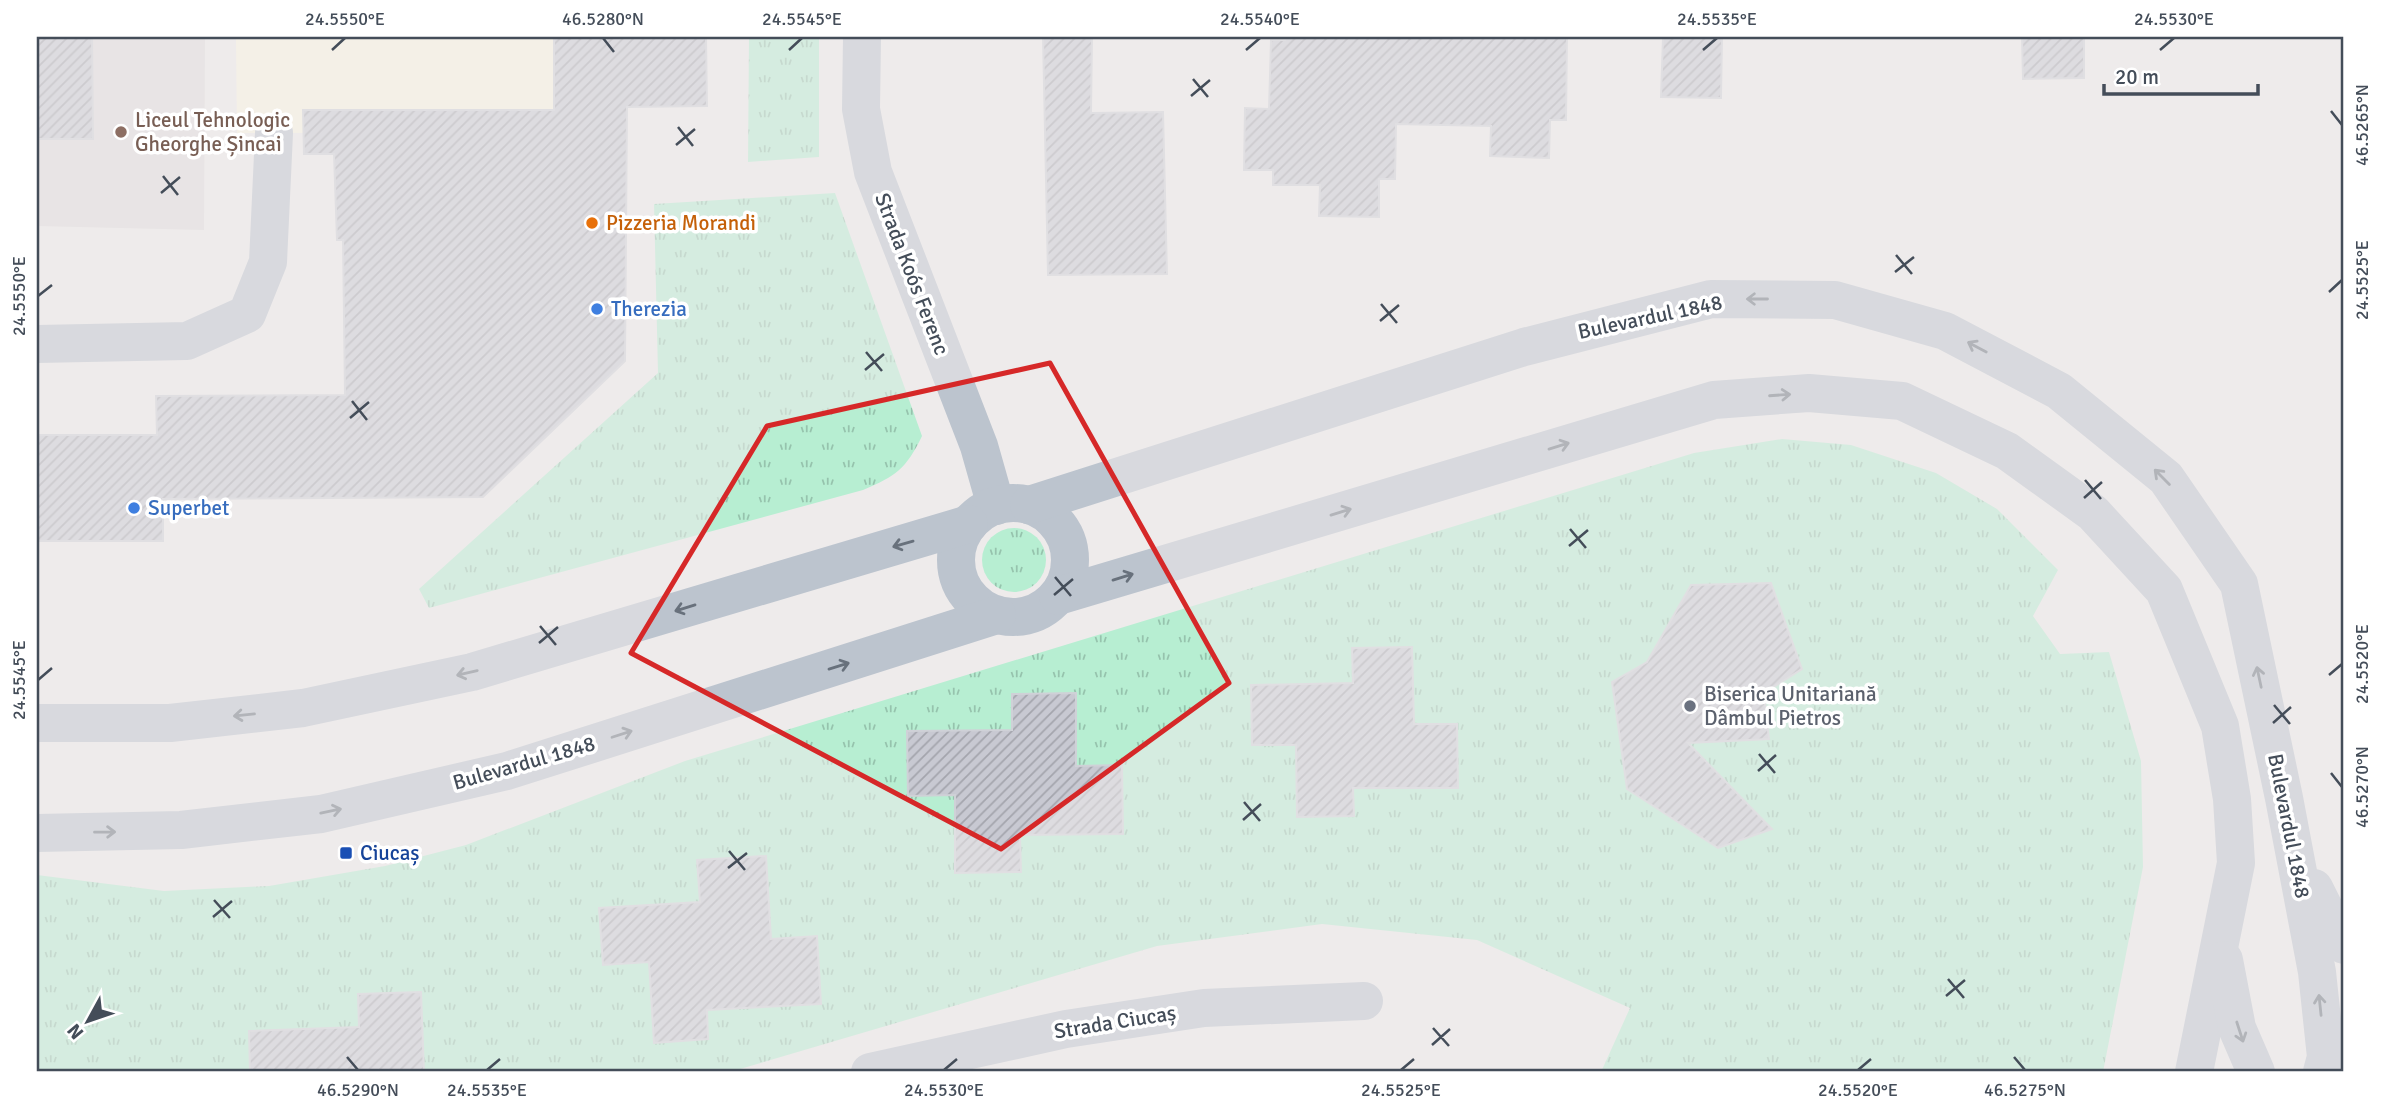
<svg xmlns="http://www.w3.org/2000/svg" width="2381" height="1109" font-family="Signika,sans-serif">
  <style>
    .commercial { fill: #fbf6e2 }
    .education { fill: #dfdcdd }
    .grass { fill: url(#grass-tufts) }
    .building { fill: url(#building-hatch); stroke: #cfd1d7; stroke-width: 2 }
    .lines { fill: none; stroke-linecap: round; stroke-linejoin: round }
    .minor { stroke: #bcc4ce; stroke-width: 38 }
    .tertiary { stroke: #bcc4ce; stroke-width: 38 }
    .oneway { stroke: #68717c }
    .marked { fill: none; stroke: #d62828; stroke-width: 5; stroke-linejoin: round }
    .ticks { fill: none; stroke: #444d59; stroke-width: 2.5 }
    .education-dot { fill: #8d6e63; stroke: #fff; stroke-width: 2.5 }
    .food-dot { fill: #e8710a; stroke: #fff; stroke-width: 2.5 }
    .shop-dot { fill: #3f7fe0; stroke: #fff; stroke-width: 2.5 }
    .worship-dot { fill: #6b7280; stroke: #fff; stroke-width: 2.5 }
    .transit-dot { fill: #1a4fb4; stroke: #fff; stroke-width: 2.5 }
    .labels { text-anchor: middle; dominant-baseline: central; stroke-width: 7; stroke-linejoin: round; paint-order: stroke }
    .education-label { font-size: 21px; fill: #785e54; stroke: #fff; text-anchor: start }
    .food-label { font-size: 21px; fill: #c56008; stroke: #fff; text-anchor: start }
    .street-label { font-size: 21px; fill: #444d59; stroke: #fff }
    .shop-label { font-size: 21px; fill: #366cbe; stroke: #fff; text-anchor: start }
    .worship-label { font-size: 21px; fill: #5b616d; stroke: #fff; text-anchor: start }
    .transit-label { font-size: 21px; fill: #164399; stroke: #fff; text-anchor: start }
    .neatline { fill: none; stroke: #444d59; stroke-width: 2.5 }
    .ticks-label { font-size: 18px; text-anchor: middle; fill: #444d59 }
  </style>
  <defs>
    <pattern id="grass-tufts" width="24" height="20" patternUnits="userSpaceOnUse" patternTransform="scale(1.75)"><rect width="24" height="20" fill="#b7eed2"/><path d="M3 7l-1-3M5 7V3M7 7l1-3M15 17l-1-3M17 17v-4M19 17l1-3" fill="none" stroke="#96c3ad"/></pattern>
    <pattern id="building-hatch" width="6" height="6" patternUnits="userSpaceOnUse" patternTransform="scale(1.75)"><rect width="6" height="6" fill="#c8c9d2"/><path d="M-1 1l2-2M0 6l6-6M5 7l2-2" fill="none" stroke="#a4a5ad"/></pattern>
  </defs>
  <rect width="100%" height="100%" fill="#eeebeb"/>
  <!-- commercial -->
  <polygon class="commercial" points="236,37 720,37 706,37 707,106 555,107 556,132 237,133"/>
  <!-- education -->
  <polygon class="education" points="37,37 205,37 204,230 37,226"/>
  <!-- grass -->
  <g class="grass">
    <polygon points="749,37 819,37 819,157 748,162"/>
    <path d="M 835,193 L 922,436 C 906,469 896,476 863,490 L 429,608 L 419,589 L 658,373 L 654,204 Z"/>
    <polygon points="1782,439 1851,445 1936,473 1997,509 2058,570 2033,616 2060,654 2109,652 2141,761 2143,867 2103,1072 1601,1072 1630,1008 1477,940 1322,924 1157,946 730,1072 37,1072 37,875 164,891 269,886 385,866 466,845 685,761 1694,453"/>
    <circle cx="1014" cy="560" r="32"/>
  </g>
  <!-- building -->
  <g class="building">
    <polygon points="37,37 92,37 93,139 37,139"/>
    <polygon points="554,37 706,37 707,106 627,107 625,361 483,497 163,499 163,541 37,541 37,435 157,435 156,396 345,395 343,240 337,240 334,154 304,154 303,110 554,110"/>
    <polygon points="1043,37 1092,37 1091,113 1163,112 1167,274 1048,275"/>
    <polygon points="1285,37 1567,37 1566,120 1550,120 1549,158 1490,156 1491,126 1396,124 1395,179 1379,179 1379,217 1319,216 1320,185 1273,185 1273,170 1244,170 1245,108 1269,109 1271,40 1285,40"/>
    <polygon points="1663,37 1722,37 1721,98 1661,97"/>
    <polygon points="2022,37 2084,37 2084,78 2023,79"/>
    <polygon points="1771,583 1802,669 1764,693 1769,739 1688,743 1772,829 1718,848 1627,789 1612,682 1647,662 1691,585"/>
    <polygon points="1412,647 1414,724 1457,724 1458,788 1353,788 1354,816 1297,817 1296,745 1252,745 1251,685 1353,683 1352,648"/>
    <polygon points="1076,693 1076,766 1122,765 1123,834 1020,835 1021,872 955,873 955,795 908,796 907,731 1012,730 1012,694"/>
    <polygon points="766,856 771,939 817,936 821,1004 707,1010 708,1039 654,1043 649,962 603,965 599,908 700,902 697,860"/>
    <polygon points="421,992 424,1072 250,1072 249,1031 359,1027 358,994"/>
  </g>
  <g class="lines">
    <!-- minor -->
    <g class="minor">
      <polyline points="862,37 861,109 873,172 979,446 996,506"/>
      <polyline points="37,344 187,341 247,314 268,262 274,133"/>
      <polyline points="870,1072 1066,1029 1204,1008 1364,1001"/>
    </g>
    <!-- tertiary -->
    <g class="tertiary">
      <circle cx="1013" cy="560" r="57"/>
      <polyline points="1029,505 1524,347 1711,299 1835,300 1945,331 2059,391 2166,478 2239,584 2284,798 2317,972 2326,1057 2322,1072"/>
      <polyline points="1058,596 1714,400 1809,393 1902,401 2007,451 2093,513 2164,590 2220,726 2232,799 2236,863 2194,1072"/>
      <polyline points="37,723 170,723 303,708 472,672 969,524"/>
      <polyline points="37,833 181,830 321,814 507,771 997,615"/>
      <polyline points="2314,888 2341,942 2344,945"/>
      <polyline points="2224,960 2237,1028 2256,1072"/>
    </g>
  </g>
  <!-- one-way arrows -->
  <defs><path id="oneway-shaft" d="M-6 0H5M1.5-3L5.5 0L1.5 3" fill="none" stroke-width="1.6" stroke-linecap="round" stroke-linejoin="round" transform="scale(1.75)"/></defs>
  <g class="oneway">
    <use href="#oneway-shaft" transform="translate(1757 299) rotate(-180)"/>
    <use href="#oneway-shaft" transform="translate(1977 347) rotate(-152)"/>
    <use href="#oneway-shaft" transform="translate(1780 395) rotate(-4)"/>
    <use href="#oneway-shaft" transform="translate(1559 446) rotate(-17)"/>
    <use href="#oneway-shaft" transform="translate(2162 477) rotate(-135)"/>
    <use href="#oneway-shaft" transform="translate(1341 512) rotate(-17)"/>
    <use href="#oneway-shaft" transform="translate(903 544) rotate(164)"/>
    <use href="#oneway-shaft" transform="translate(1123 577) rotate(-17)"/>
    <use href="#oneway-shaft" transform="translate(685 608) rotate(163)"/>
    <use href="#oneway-shaft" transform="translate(839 666) rotate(-17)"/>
    <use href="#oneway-shaft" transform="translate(467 673) rotate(167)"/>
    <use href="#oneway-shaft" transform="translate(2259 677) rotate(-102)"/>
    <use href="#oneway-shaft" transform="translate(244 715) rotate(174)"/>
    <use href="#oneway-shaft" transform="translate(622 734) rotate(-18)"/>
    <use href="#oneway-shaft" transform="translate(331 811) rotate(-12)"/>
    <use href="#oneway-shaft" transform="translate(105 832) rotate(-1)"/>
    <use href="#oneway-shaft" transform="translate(2320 1005) rotate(-96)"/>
    <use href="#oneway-shaft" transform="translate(2240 1032) rotate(72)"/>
  </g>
  <!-- marked area -->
  <path d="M0 0H2381V1109H0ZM 1050,363 L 1229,683 L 1001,849 L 631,653 L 767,426 Z" fill="#eeebeb" fill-opacity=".55" fill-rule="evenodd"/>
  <path class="marked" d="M 1050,363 L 1229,683 L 1001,849 L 631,653 L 767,426 Z"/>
  <!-- ticks -->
  <path class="ticks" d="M 603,38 L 614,52M 332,50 L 345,38M 789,50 L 802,38M 1246,50 L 1260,38M 1703,50 L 1717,38M 2160,50 L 2174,38M 1193,79 L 1208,97M 1191,96 L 1210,80M 2331,111 L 2342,125M 678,127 L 693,146M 676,145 L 695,129M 163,176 L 178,195M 161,193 L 180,177M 1896,255 L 1912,274M 1895,272 L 1914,257M 2329,292 L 2342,280M 38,296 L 52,285M 1381,304 L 1397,323M 1380,321 L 1399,305M 866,352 L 882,371M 865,370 L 884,354M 352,401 L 367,420M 350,418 L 369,402M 2085,480 L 2101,499M 2084,498 L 2102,482M 1570,529 L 1586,548M 1569,546 L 1588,530M 1055,577 L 1071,596M 1054,595 L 1073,579M 540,626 L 556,645M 539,643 L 558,627M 2329,675 L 2342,664M 38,680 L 52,668M 2274,705 L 2290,724M 2273,723 L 2291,707M 1759,754 L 1775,773M 1758,771 L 1776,755M 2331,773 L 2342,787M 1244,802 L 1260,821M 1243,820 L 1261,804M 729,851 L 745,870M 728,868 L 747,853M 214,900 L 230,918M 213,917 L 232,901M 1948,979 L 1964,998M 1946,996 L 1965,980M 1433,1028 L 1449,1046M 1432,1045 L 1450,1029M 347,1057 L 358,1070M 2014,1057 L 2025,1070M 487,1070 L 500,1059M 944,1070 L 957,1059M 1401,1070 L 1414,1059M 1858,1070 L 1871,1059"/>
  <!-- markers -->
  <circle class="education-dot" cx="121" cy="132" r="7"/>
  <circle class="food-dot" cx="592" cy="223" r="7"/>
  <g class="shop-dot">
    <circle cx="597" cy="309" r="7"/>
    <circle cx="134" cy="508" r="7"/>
  </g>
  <circle class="worship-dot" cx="1690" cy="706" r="7"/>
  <rect class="transit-dot" x="339" y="846" width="14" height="14" rx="3.5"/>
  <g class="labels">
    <!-- education labels -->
    <g class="education-label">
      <text x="135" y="120">Liceul Tehnologic<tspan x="135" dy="24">Gheorghe Șincai</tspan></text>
    </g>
    <!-- food labels -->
    <g class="food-label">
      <text x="606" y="223">Pizzeria Morandi</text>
    </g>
    <!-- street labels -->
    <g class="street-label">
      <text transform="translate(912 274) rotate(69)">Strada Koós Ferenc</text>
      <text transform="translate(1650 317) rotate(-12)">Bulevardul 1848</text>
      <text transform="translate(524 763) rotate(-16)">Bulevardul 1848</text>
      <text transform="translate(2289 826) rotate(79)">Bulevardul 1848</text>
      <text transform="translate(1115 1022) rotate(-9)">Strada Ciucaș</text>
    </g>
    <!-- shop labels -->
    <g class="shop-label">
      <text x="611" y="309">Therezia</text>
      <text x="148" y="508">Superbet</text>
    </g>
    <!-- worship labels -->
    <g class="worship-label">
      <text x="1704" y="694">Biserica Unitariană<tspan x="1704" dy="24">Dâmbul Pietros</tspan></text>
    </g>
    <!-- transit labels -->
    <g class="transit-label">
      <text x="360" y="853">Ciucaș</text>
    </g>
  </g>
  <!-- border -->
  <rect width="2381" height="1109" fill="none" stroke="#ffffff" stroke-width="77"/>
  <!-- north arrow -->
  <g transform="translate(88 1021) rotate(230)" stroke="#ffffff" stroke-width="5" paint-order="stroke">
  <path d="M0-5L12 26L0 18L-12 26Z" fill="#444d59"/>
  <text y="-10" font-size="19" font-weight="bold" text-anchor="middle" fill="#444d59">N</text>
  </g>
  <!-- scale -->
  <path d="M2104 84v10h154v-10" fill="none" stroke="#444d59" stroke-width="3.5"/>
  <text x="2115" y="84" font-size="21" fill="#444d59" stroke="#ffffff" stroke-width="5" paint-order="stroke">20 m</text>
  <rect x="38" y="38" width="2304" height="1032" class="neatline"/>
  <g class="ticks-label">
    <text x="345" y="25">24.5550°E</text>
    <text x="603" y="25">46.5280°N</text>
    <text x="802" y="25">24.5545°E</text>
    <text x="1260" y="25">24.5540°E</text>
    <text x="1717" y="25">24.5535°E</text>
    <text x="2174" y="25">24.5530°E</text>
    <text transform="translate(2362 125) rotate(-90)" y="6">46.5265°N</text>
    <text transform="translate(2362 280) rotate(-90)" y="6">24.5525°E</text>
    <text transform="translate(19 296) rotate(-90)" y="6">24.5550°E</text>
    <text transform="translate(2362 664) rotate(-90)" y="6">24.5520°E</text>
    <text transform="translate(19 680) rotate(-90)" y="6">24.5545°E</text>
    <text transform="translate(2362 787) rotate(-90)" y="6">46.5270°N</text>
    <text x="358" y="1096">46.5290°N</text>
    <text x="487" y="1096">24.5535°E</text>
    <text x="944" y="1096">24.5530°E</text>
    <text x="1401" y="1096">24.5525°E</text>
    <text x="1858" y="1096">24.5520°E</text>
    <text x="2025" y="1096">46.5275°N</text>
  </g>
</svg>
